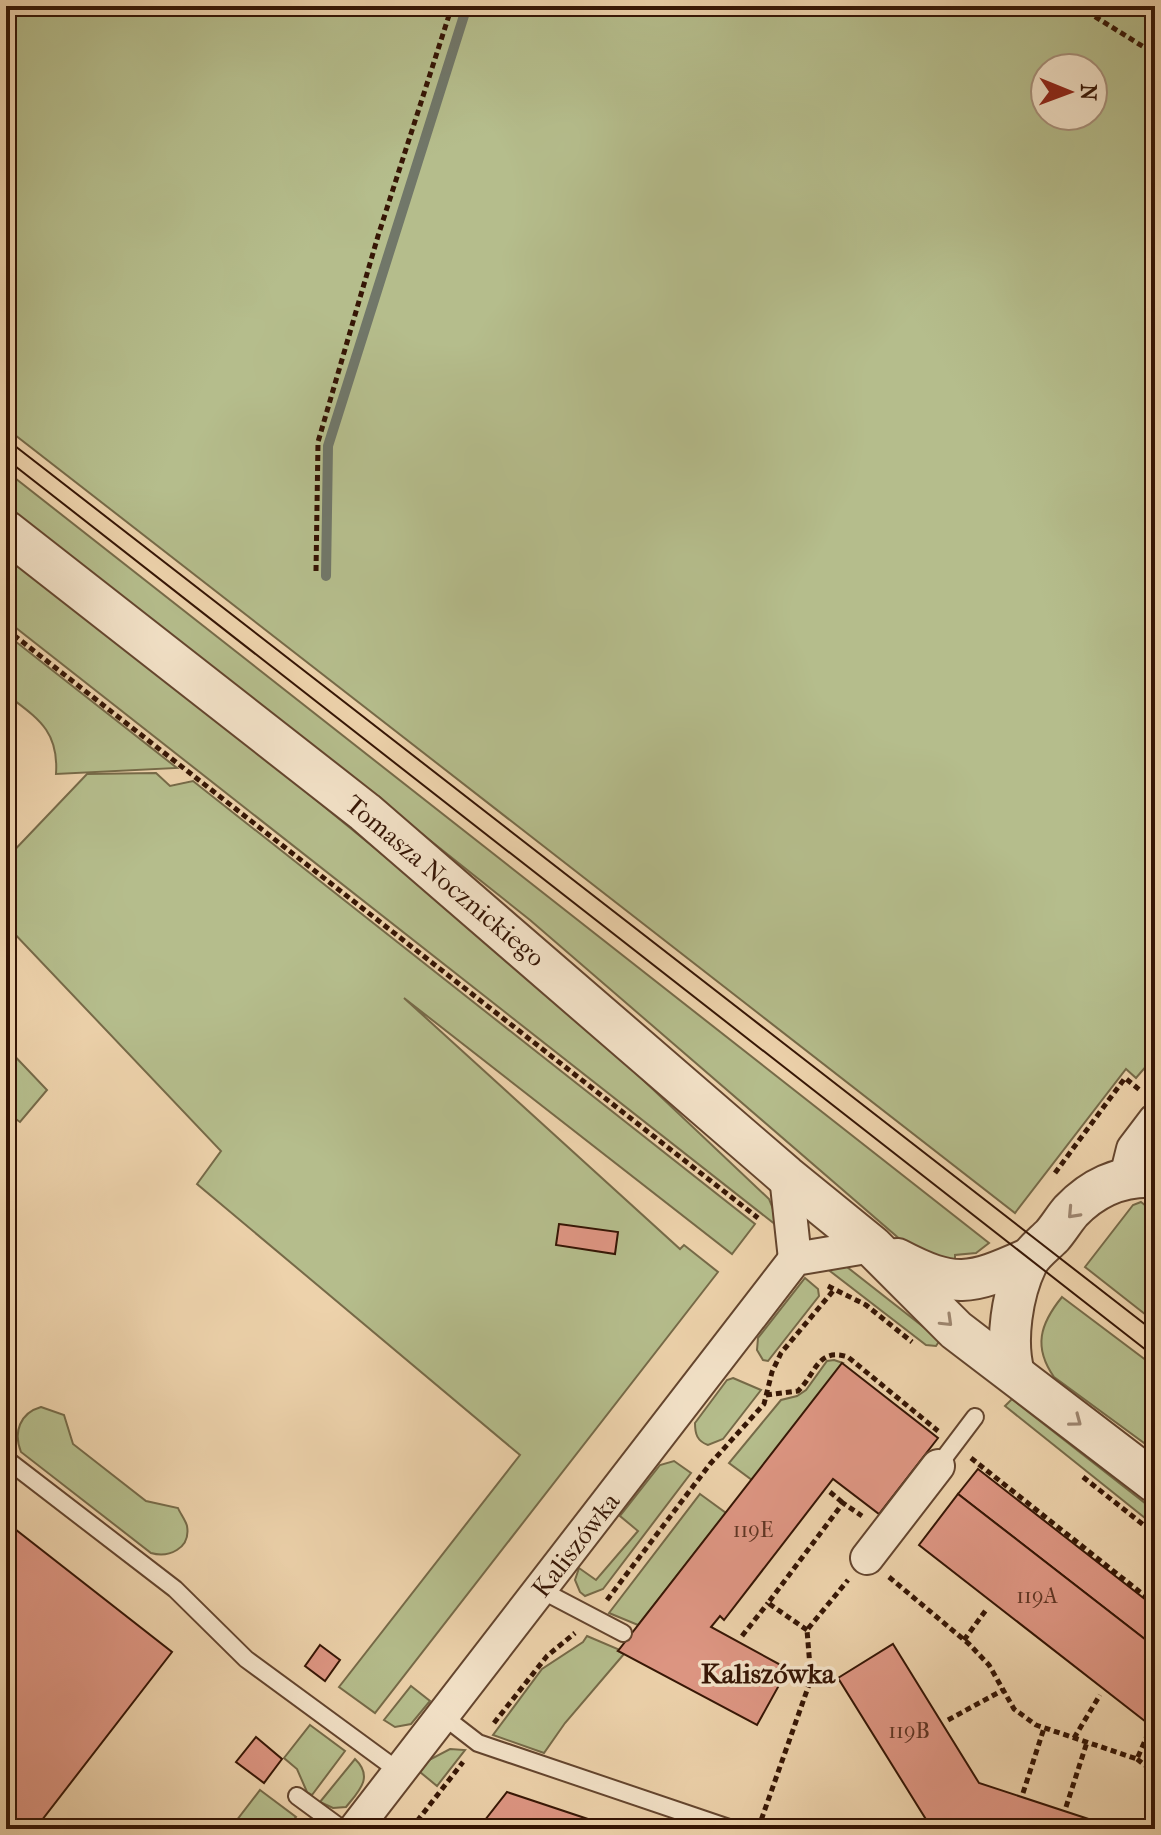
<svg xmlns="http://www.w3.org/2000/svg" width="1161" height="1835" font-family="'IM FELL French Canon',serif">
  <style>
    .green { fill: #b5bd8c; stroke: #766a48; stroke-width: 2; fill-rule: evenodd }
    .lines { fill: none; stroke-linecap: round; stroke-linejoin: round }
    .stream { stroke: #717769; stroke-width: 10 }
    .building { fill: #de9683; stroke: #361605; stroke-width: 2 }
    .service-casing { stroke: #64452e; stroke-width: 20 }
    .minor-casing { stroke: #64452e; stroke-width: 36 }
    .tertiary-casing { stroke: #64452e; stroke-width: 44 }
    .path { stroke: #361605; stroke-width: 5; stroke-dasharray: 6 4; stroke-linecap: butt }
    .service { stroke: #f3e2c8; stroke-width: 16 }
    .minor { stroke: #f3e2c8; stroke-width: 32 }
    .tertiary { stroke: #f3e2c8; stroke-width: 40 }
    .tram { stroke: #361605; stroke-width: 2 }
    .oneway { stroke: #9e8670 }
    .labels { text-anchor: middle; dominant-baseline: central; stroke-width: 7; stroke-linejoin: round; paint-order: stroke }
    .number-label { font-size: 22px; fill: #603624 }
    .street-label { font-size: 26px; fill: #361605; stroke: #f3e2c8 }
    .neighbourhood-label { font-size: 28px; font-weight: bold; fill: #361605; stroke: #f3e2c8 }
  </style>
  <rect width="100%" height="100%" fill="#edd2ab"/>
  <filter id="stains"><feTurbulence type="fractalNoise" baseFrequency=".0025" numOctaves="4"/><feColorMatrix values="0 0 0 0 .2 0 0 0 0 .09 0 0 0 0 .02 0 0 0 .5 -.17"/></filter>
  <radialGradient id="worn" r=".72"><stop offset=".6" stop-color="#630" stop-opacity="0"/><stop offset="1" stop-color="#630" stop-opacity=".3"/></radialGradient>
  <!-- green -->
  <g class="green">
    <path d="M 6,6 L 1155,6 L 1155,1056 L 1136,1078 L 1126,1069 L 1015,1213 L 6,428 ZM 1045,68 L 1093,68 L 1093,116 L 1045,116 Z"/>
    <polygon points="6,471 989,1243 976,1253 955,1255 955,1263 909,1247 530,920 363,787 6,512"/>
    <polygon points="6,555 277,768 549,991 769,1199 781,1229 6,620"/>
    <path d="M 6,634 L 177,768 L 56,774 C 59,730 37,718 6,694 Z"/>
    <polygon points="156,773 170,786 193,781 755,1224 732,1254 404,998 680,1249 684,1245 718,1272 375,1713 339,1687 520,1455 197,1184 221,1151 11,930 6,933 6,859 87,774"/>
    <polygon points="6,1047 47,1090 20,1122 6,1112"/>
    <polygon points="1141,1202 1155,1213 1155,1322 1085,1267 1133,1205"/>
    <polygon points="840,1265 847,1267 940,1340 936,1346 926,1345 826,1268"/>
    <polygon points="805,1278 818,1289 819,1296 768,1361 763,1360 757,1350 758,1338"/>
    <path d="M 1062,1297 L 1155,1367 L 1155,1451 L 1054,1377 C 1033,1347 1040,1324 1062,1297 Z"/>
    <polygon points="834,1360 843,1363 752,1480 729,1463 781,1400 797,1396 806,1390 827,1361"/>
    <path d="M 733,1378 L 761,1390 L 723,1439 L 708,1445 C 697,1441 695,1434 695,1423 L 727,1380 Z"/>
    <polygon points="1012,1399 1155,1511 1155,1526 1005,1406"/>
    <path d="M 41,1407 L 64,1415 L 73,1444 L 146,1501 L 178,1508 C 180,1513 186,1521 187,1526 C 191,1549 168,1558 151,1553 L 21,1452 C 13,1432 20,1413 41,1407 Z"/>
    <polygon points="674,1461 691,1473 603,1589 585,1596 580,1592 575,1580 579,1568 596,1580 638,1531 620,1516 660,1465"/>
    <polygon points="700,1494 726,1513 638,1625 609,1613"/>
    <polygon points="587,1636 620,1650 618,1651 624,1654 565,1723 544,1753 493,1735 542,1669 583,1642"/>
    <polygon points="411,1686 430,1701 411,1724 395,1727 384,1720"/>
    <polygon points="310,1725 345,1751 312,1795 307,1792 297,1769 284,1758"/>
    <polygon points="450,1749 465,1750 437,1786 420,1772 429,1760"/>
    <path d="M 355,1759 C 374,1777 359,1791 346,1807 L 333,1808 L 320,1802 Z"/>
    <polygon points="260,1790 296,1817 286,1829 230,1829"/>
  </g>
  <g class="lines">
    <!-- stream -->
    <polyline class="stream" points="326,576 328,446 467,6"/>
  </g>
  <!-- building -->
  <g class="building">
    <polygon points="559,1224 618,1232 615,1254 556,1245"/>
    <polygon points="842,1363 938,1438 879,1514 833,1479 724,1620 720,1616 711,1627 788,1669 757,1725 618,1651"/>
    <polygon points="978,1469 1155,1607 1155,1647 958,1494"/>
    <polygon points="958,1494 1155,1647 1155,1729 919,1545"/>
    <polygon points="6,1522 172,1652 35,1829 6,1829"/>
    <polygon points="893,1644 979,1783 1119,1829 932,1829 838,1678"/>
    <polygon points="320,1645 340,1660 325,1681 305,1666"/>
    <polygon points="256,1737 282,1759 264,1783 236,1762"/>
    <polygon points="507,1792 618,1829 478,1829"/>
  </g>
  <g class="lines">
    <defs>
      <g id="service">
        <polyline points="6,1459 175,1589 246,1659 400,1772"/>
        <polyline points="938,1466 975,1417"/>
        <polyline points="541,1590 623,1633"/>
        <polyline points="443,1716 478,1743 732,1829"/>
        <polyline points="297,1796 342,1829"/>
      </g>
      <g id="minor">
        <polyline points="786,1176 795,1259"/>
        <polyline points="1126,1177 1133,1149 1155,1120"/>
        <polyline points="867,1558 938,1466"/>
        <polyline points="355,1829 795,1259 872,1246"/>
      </g>
      <g id="tertiary">
        <polyline points="6,531 365,812 786,1176 872,1246 956,1330 1155,1482"/>
        <path d="M 897,1259 C 954,1289 970,1285 1028,1259"/>
        <path d="M 1014,1373 C 1005,1341 1012,1294 1027,1263 C 1032,1253 1044,1244 1052,1236 C 1059,1228 1064,1219 1071,1211 C 1094,1187 1122,1175 1155,1177"/>
      </g>
    </defs>
    <!-- service casing -->
    <use href="#service" class="service-casing"/>
    <!-- minor casing -->
    <use href="#minor" class="minor-casing"/>
    <!-- tertiary casing -->
    <use href="#tertiary" class="tertiary-casing"/>
    <!-- path -->
    <g class="path">
      <polyline points="1078,6 1155,54"/>
      <polyline points="316,571 318,442 378,236 452,6"/>
      <polyline points="6,629 758,1218"/>
      <polyline points="1055,1173 1125,1078 1141,1091"/>
      <polyline points="828,1286 866,1305 912,1342"/>
      <path d="M 766,1395 L 798,1391 C 816,1374 817,1347 848,1357 L 938,1431"/>
      <polyline points="971,1458 1155,1604"/>
      <polyline points="1083,1477 1155,1534"/>
      <polyline points="830,1492 843,1503"/>
      <polyline points="889,1577 969,1644 989,1665 1014,1709 1036,1725 1137,1759 1147,1736"/>
      <polyline points="607,1600 710,1464 764,1404 772,1372 781,1353 833,1291"/>
      <polyline points="807,1630 768,1603 843,1503 862,1516"/>
      <polyline points="742,1636 768,1603"/>
      <polyline points="964,1640 986,1610"/>
      <polyline points="948,1720 1003,1690"/>
      <polyline points="494,1723 547,1656 575,1633"/>
      <polyline points="1074,1738 1100,1695"/>
      <polyline points="1137,1759 1155,1773"/>
      <polyline points="1023,1793 1044,1728"/>
      <polyline points="1066,1807 1087,1742"/>
      <polyline points="411,1829 463,1762"/>
      <polyline points="758,1829 811,1679 807,1630 848,1580"/>
    </g>
    <!-- service -->
    <use href="#service" class="service"/>
    <!-- minor -->
    <use href="#minor" class="minor"/>
    <!-- tertiary -->
    <use href="#tertiary" class="tertiary"/>
    <!-- tram -->
    <g class="tram">
      <polyline points="6,439 1155,1332"/>
      <polyline points="6,459 1155,1357"/>
    </g>
  </g>
  <!-- one-way arrows -->
  <defs><path id="oneway-chevron" d="M-2-3.5L2.5 0L-2 3.5" fill="none" stroke-width="1.6" stroke-linecap="round" stroke-linejoin="round" transform="scale(2)"/></defs>
  <g class="oneway">
    <use href="#oneway-chevron" transform="translate(1073 1213) rotate(133)"/>
    <use href="#oneway-chevron" transform="translate(947 1321) rotate(44)"/>
    <use href="#oneway-chevron" transform="translate(1076 1421) rotate(37)"/>
  </g>
  <g class="labels">
    <!-- number labels -->
    <g class="number-label">
      <text x="753" y="1530">119E</text>
      <text x="1037" y="1596">119A</text>
      <text x="909" y="1731">119B</text>
    </g>
    <!-- street labels -->
    <g class="street-label">
      <text transform="translate(445 881) rotate(40)">Tomasza Nocznickiego</text>
      <text transform="translate(576 1545) rotate(-52)">Kaliszówka</text>
    </g>
    <!-- neighbourhood labels -->
    <g class="neighbourhood-label">
      <text x="768" y="1673">Kaliszówka</text>
    </g>
  </g>
  <!-- margin -->
  <rect width="1161" height="1835" fill="none" stroke="#edd2ab" stroke-width="32"/>
  <rect x="8" y="8" width="1145" height="1819" fill="none" stroke="#361605" stroke-width="4"/>
  <rect x="16" y="16" width="1129" height="1803" fill="none" stroke="#361605" stroke-width="2"/>
  <!-- north arrow -->
  <g transform="translate(1069 92) rotate(91)"><circle r="38" fill="#f3e2c8" stroke="#a7907a" stroke-width="2"/>
  <path d="M0-6L14 30L0 20L-14 30Z" fill="#8f2418"/>
  <text y="-12" font-size="22" font-weight="bold" text-anchor="middle" fill="#361605">N</text>
  </g>
  <rect width="100%" height="100%" filter="url(#stains)"/>
  <rect width="100%" height="100%" fill="url(#worn)"/>
</svg>
